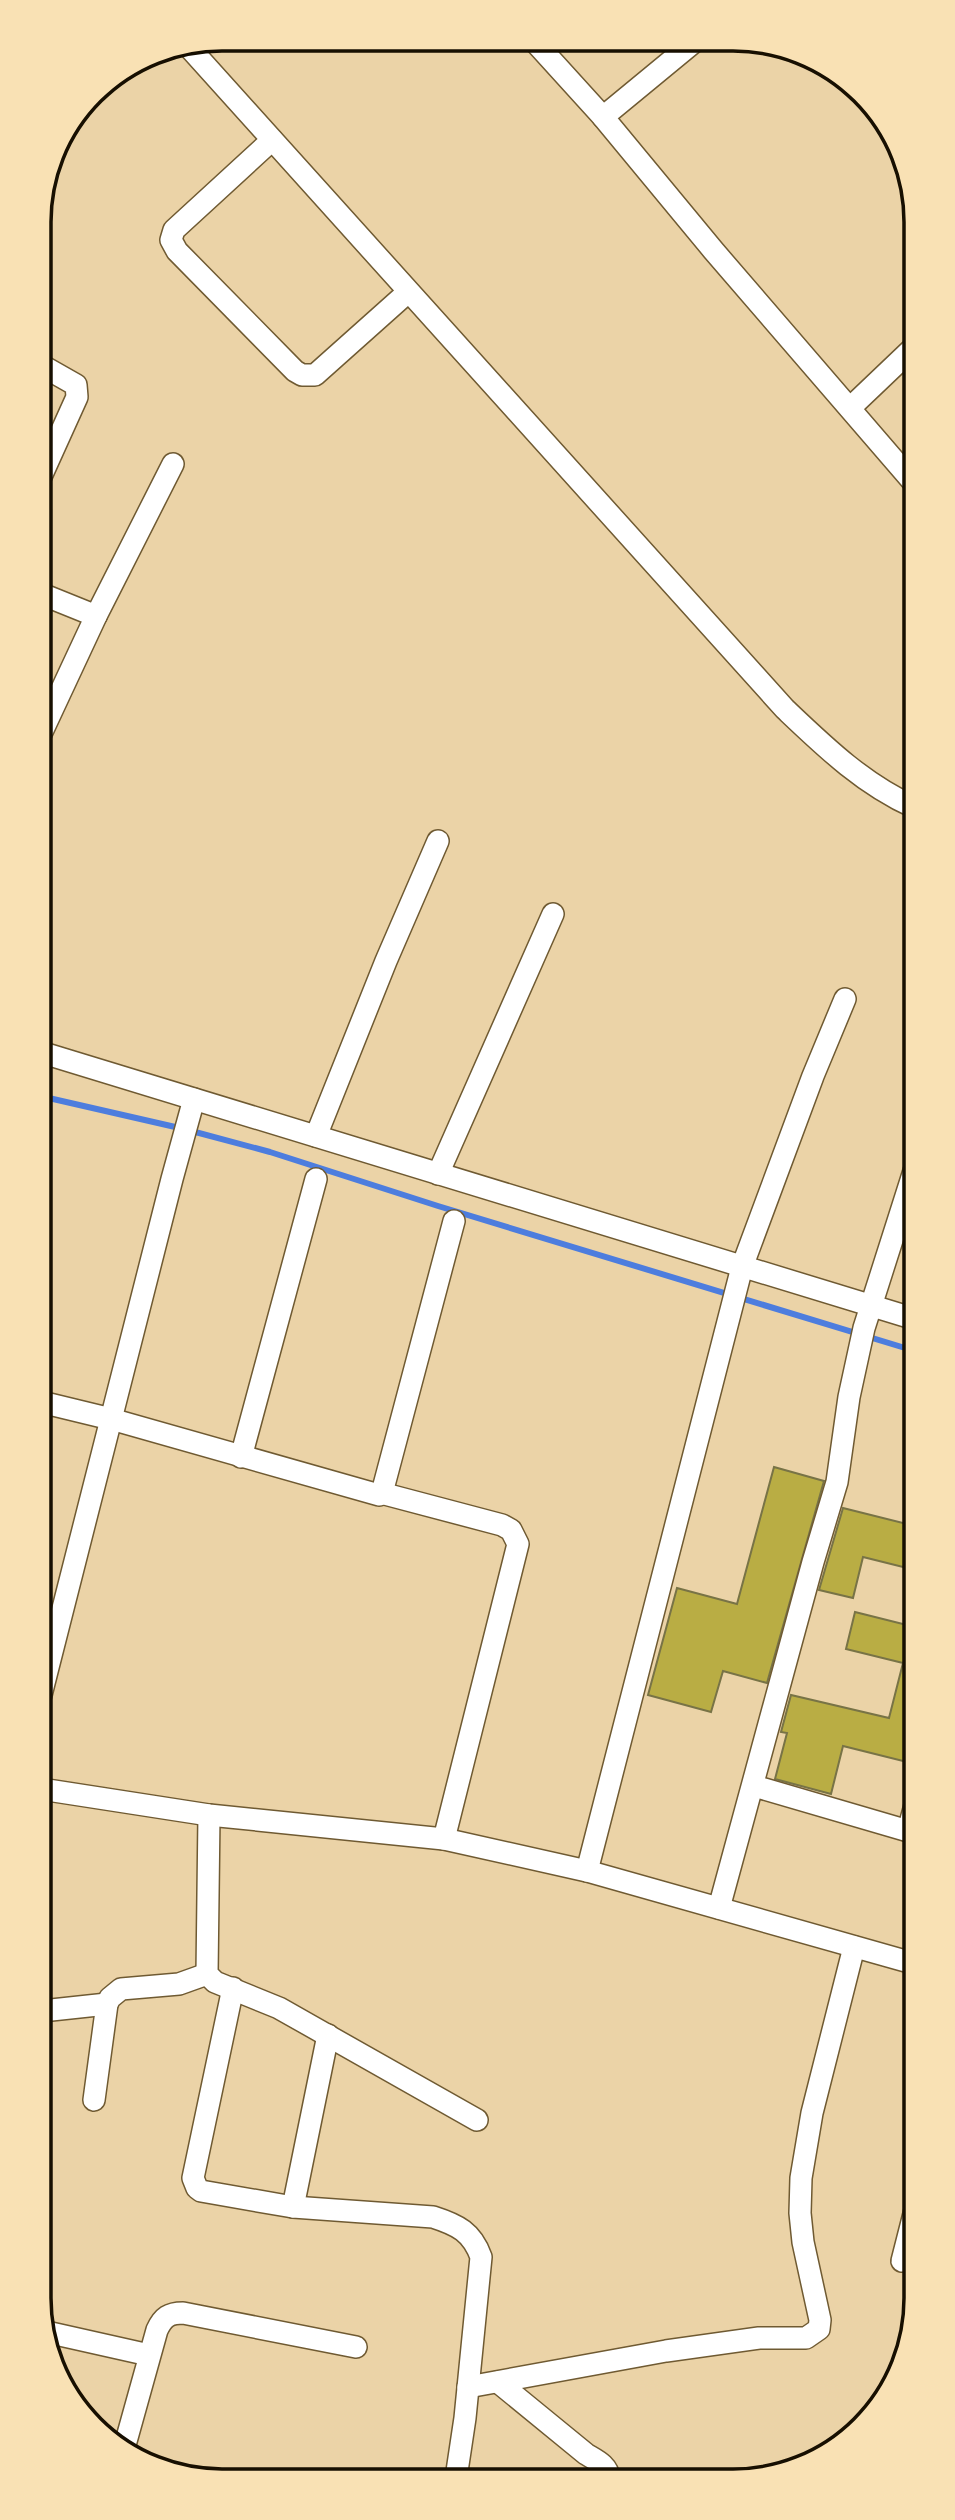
<svg xmlns="http://www.w3.org/2000/svg" width="955" height="2520" font-family="'Golos Text',sans-serif">
  <style>
    .lines { fill: none; stroke-linecap: round; stroke-linejoin: round }
    .stream { stroke: #4d7dde; stroke-width: 6 }
    .building { fill: #b9ad44; stroke: #787346; stroke-width: 2 }
    .minor-casing { stroke: #6f5a32; stroke-width: 24 }
    .minor { stroke: #fff; stroke-width: 21 }
    .rim { fill: none; stroke: #170f01; stroke-width: 3.5 }
  </style>
  <rect width="100%" height="100%" fill="#ebd3a7"/>
  <g class="lines">
    <!-- stream -->
    <polyline class="stream" points="40,1096 184,1129 270,1152 438,1206 915,1351"/>
  </g>
  <!-- building -->
  <g class="building">
    <polygon points="774,1467 824,1481 767,1683 723,1671 711,1712 648,1695 677,1588 737,1604"/>
    <polygon points="843,1508 915,1526 915,1570 863,1557 853,1598 819,1590"/>
    <polygon points="855,1612 915,1627 915,1764 843,1746 831,1794 775,1779 787,1733 781,1732 791,1695 889,1718 903,1663 846,1649"/>
  </g>
  <g class="lines">
    <defs>
      <g id="minor">
        <polyline points="534,41 603,117 713,250 913,482"/>
        <path d="M 187,45 L 785,709 C 825,747 863,784 914,807"/>
        <polyline points="603,117 694,42"/>
        <polyline points="272,140 174,230 171,240 177,251 295,371 302,375 315,375 408,292"/>
        <polyline points="39,364 76,385 77,397 39,481"/>
        <polyline points="850,408 913,348"/>
        <polyline points="39,593 96,616 173,464"/>
        <polyline points="40,736 96,616"/>
        <polyline points="40,1052 915,1319"/>
        <polyline points="316,1136 386,961 438,841"/>
        <polyline points="438,1174 553,914"/>
        <polyline points="41,1402 111,1419 379,1495 383,1489 454,1221"/>
        <polyline points="241,1457 316,1179"/>
        <polyline points="381,1493 502,1525 511,1530 518,1544 444,1839"/>
        <polyline points="41,1695 172,1179 194,1099"/>
        <polyline points="754,1786 915,1833"/>
        <polyline points="41,1789 209,1815 444,1839 587,1871 916,1964"/>
        <polyline points="209,1815 207,1974 215,1982 279,2008 477,2120"/>
        <polyline points="908,1831 915,1805"/>
        <polyline points="587,1871 742,1267 813,1076 845,999"/>
        <polyline points="719,1908 813,1562 837,1482 849,1397 864,1328 914,1171"/>
        <path d="M 233,1988 L 193,2178 L 197,2188 L 201,2191 L 293,2207 L 433,2217 C 458,2225 472,2232 481,2257 L 465,2418 L 456,2478"/>
        <polyline points="42,2011 107,2004"/>
        <polyline points="94,2100 107,2004 110,1998 121,1989 179,1984 207,1974"/>
        <polyline points="293,2207 328,2035"/>
        <polyline points="902,2261 916,2206"/>
        <polyline points="42,2331 149,2355"/>
        <path d="M 498,2382 L 586,2454 C 596,2460 608,2465 609,2478"/>
        <polyline points="468,2387 666,2351 759,2338 806,2338 819,2329 820,2320 803,2242 800,2213 801,2178 812,2113 854,1947"/>
        <path d="M 125,2445 L 157,2330 C 163,2317 169,2313 183,2313 L 356,2347"/>
      </g>
    </defs>
    <!-- minor casing -->
    <use href="#minor" class="minor-casing"/>
    <!-- minor -->
    <use href="#minor" class="minor"/>
  </g>
  <!-- crop -->
  <path d="M0 0H955V2520H0ZM222 51H733A171 171 0 0 1 904 222V2298A171 171 0 0 1 733 2469H222A171 171 0 0 1 51 2298V222A171 171 0 0 1 222 51Z" fill="#f9e1b4" fill-rule="evenodd"/>
  <path class="rim" d="M222 51H733A171 171 0 0 1 904 222V2298A171 171 0 0 1 733 2469H222A171 171 0 0 1 51 2298V222A171 171 0 0 1 222 51Z"/>
</svg>
